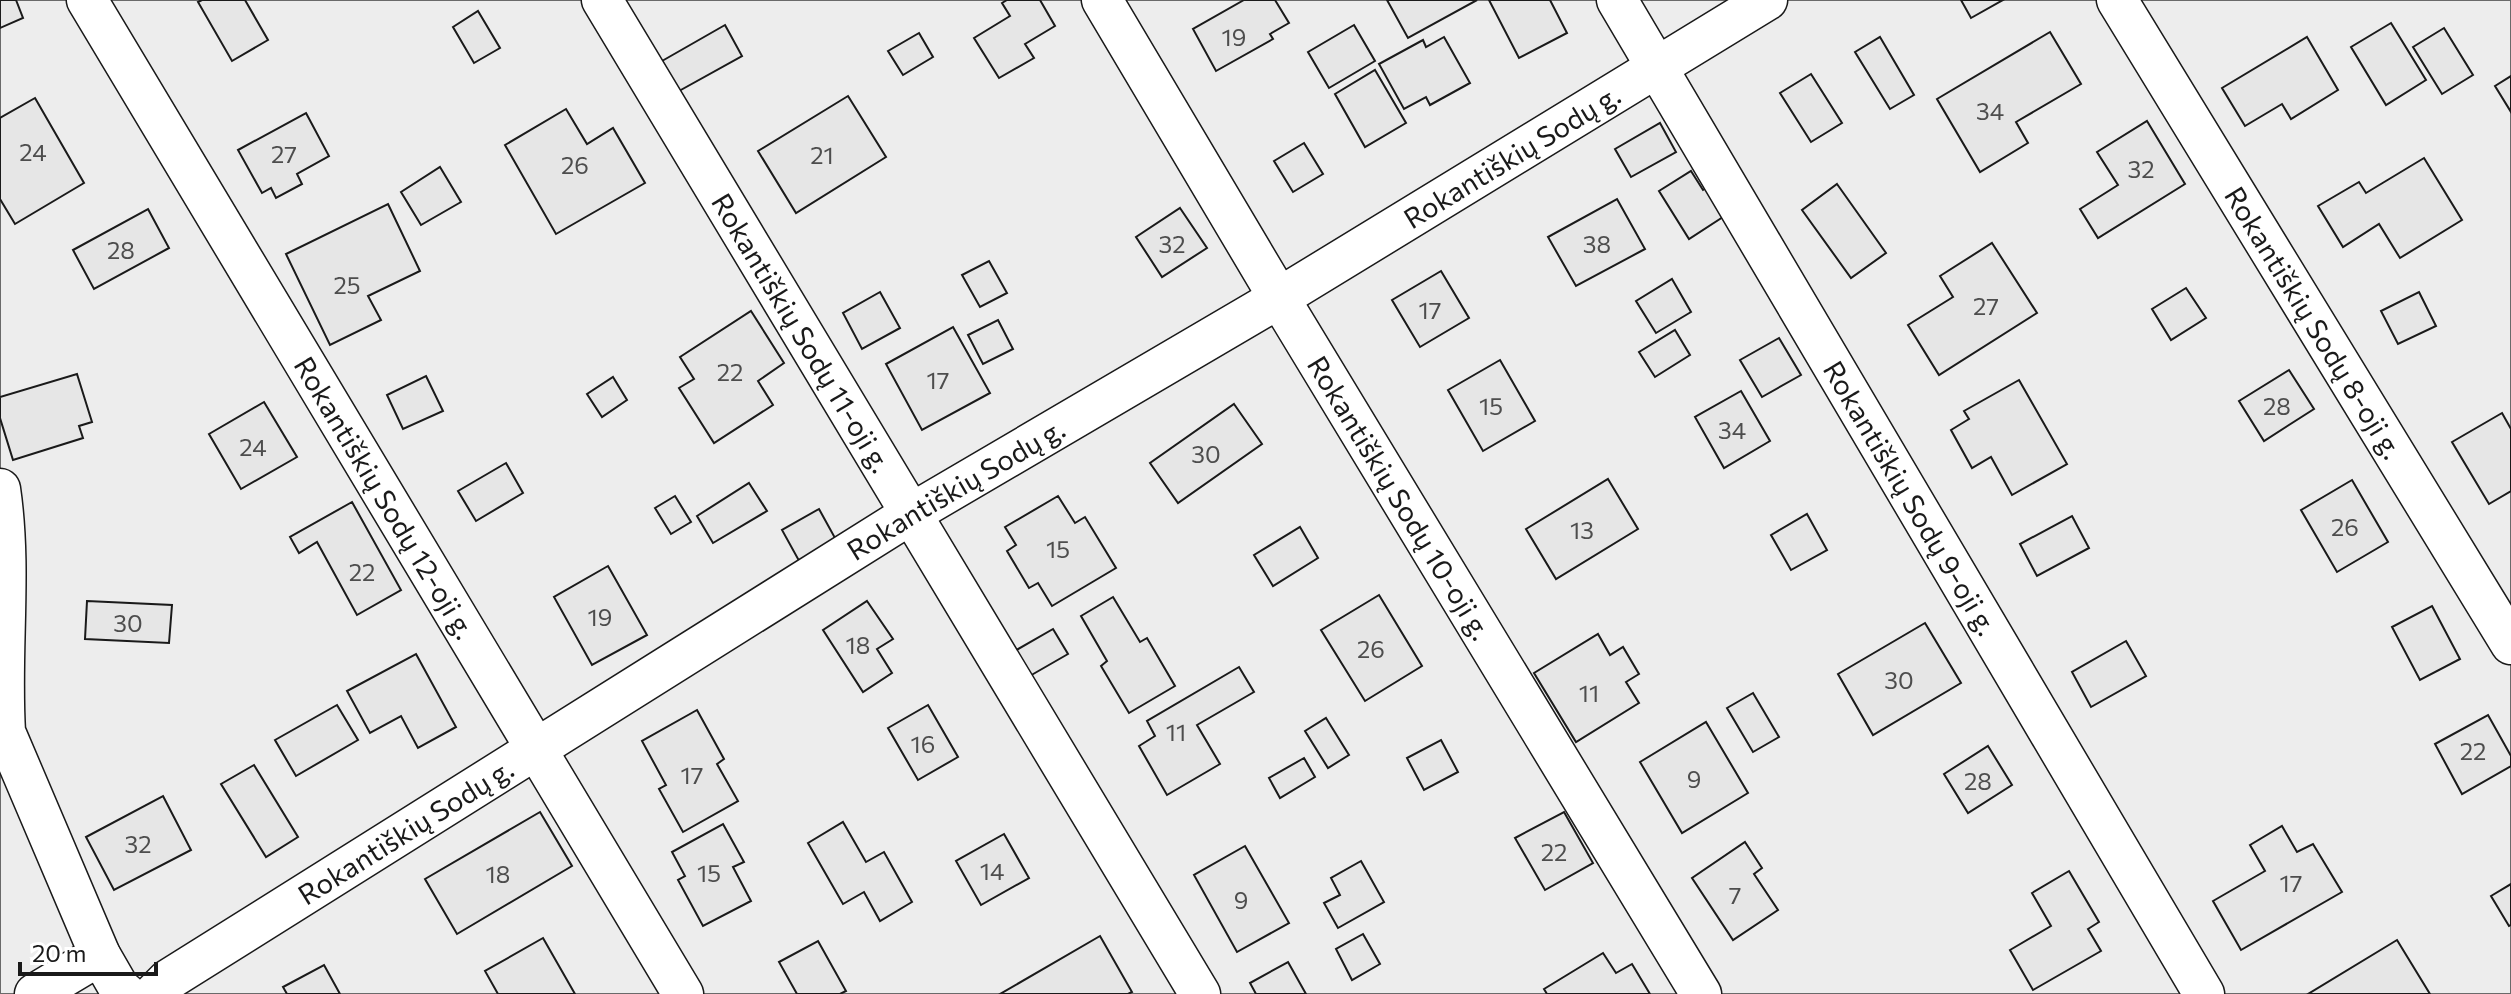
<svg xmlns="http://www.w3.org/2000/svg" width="2511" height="994" font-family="Commissioner,sans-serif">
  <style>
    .green { fill: #ededed; stroke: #6a6a6a; stroke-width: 2 }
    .building { fill: #e6e6e6; stroke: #1a1a1a; stroke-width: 2 }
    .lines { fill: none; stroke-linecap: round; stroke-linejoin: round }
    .street-casing { stroke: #1a1a1a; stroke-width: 43 }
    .street { stroke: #fff; stroke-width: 40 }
    .labels { text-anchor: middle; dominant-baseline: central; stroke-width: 6; stroke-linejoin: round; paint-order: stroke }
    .number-label { font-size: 24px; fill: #4d4d4d }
    .street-label { font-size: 28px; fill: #1a1a1a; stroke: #fff }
  </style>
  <rect width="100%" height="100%" fill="#fff"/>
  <!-- green -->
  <rect class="green" x="0" y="0" width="2511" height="994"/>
  <!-- building -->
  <g class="building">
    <polygon points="0,0 16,0 23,18 0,28"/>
    <polygon points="202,0 245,0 268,40 232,61 198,2"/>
    <polygon points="1007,0 1040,0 1055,26 1025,44 1034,58 999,78 974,38 1010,16 1002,3"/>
    <polygon points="1244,0 1275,0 1289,23 1270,34 1273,39 1216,71 1193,29"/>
    <polygon points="1387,0 1477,0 1408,38"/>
    <polygon points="1489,0 1550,0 1567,33 1519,58"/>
    <polygon points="1961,0 2003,0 1971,18"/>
    <polygon points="478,11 500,48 474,63 453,27"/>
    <polygon points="2391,23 2426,80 2386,105 2351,47"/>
    <polygon points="725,25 742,56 679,91 662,61"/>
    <polygon points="1354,25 1375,61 1329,88 1308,52"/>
    <polygon points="2444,28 2473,75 2442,94 2413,47"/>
    <polygon points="2050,32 2081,84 2016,122 2028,143 1980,172 1937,99"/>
    <polygon points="919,33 933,57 903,75 888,51"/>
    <polygon points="1444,37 1470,83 1430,105 1426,97 1404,109 1379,64 1423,40 1426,47"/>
    <polygon points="1880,37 1914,95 1890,109 1855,52"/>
    <polygon points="2307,37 2338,90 2291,119 2282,104 2245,126 2222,88"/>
    <polygon points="1375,70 1406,123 1365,147 1335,94"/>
    <polygon points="1811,74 1842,123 1811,142 1780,93"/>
    <polygon points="2511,76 2511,112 2495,86"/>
    <polygon points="848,96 886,157 796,213 758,151"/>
    <polygon points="35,98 84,183 15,224 0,199 0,118"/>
    <polygon points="566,109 587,144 613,128 645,183 556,234 505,145"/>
    <polygon points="306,113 329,156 297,174 302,184 276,198 271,188 262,193 238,150"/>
    <polygon points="2147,121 2185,184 2098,238 2080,209 2118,185 2097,152"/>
    <polygon points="1660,123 1676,152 1631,177 1615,149"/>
    <polygon points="1304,143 1323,174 1293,192 1274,161"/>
    <polygon points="2424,158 2462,220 2400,258 2379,224 2343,247 2318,206 2359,182 2366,193"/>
    <polygon points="440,167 461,202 421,225 401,192"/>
    <polygon points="1691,171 1703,190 1708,187 1726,215 1689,239 1659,191"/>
    <polygon points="1837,184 1886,253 1851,278 1802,210"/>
    <polygon points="1617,199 1645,249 1576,286 1548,237"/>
    <polygon points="388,204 420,271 368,296 381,320 330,345 286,254"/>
    <polygon points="1180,208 1207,248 1162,277 1136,237"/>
    <polygon points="148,209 169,248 94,289 73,250"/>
    <polygon points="1992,243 2037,313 1939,375 1908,325 1953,297 1940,276"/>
    <polygon points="989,261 1007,293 980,307 962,275"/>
    <polygon points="1441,271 1469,318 1420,347 1392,300"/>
    <polygon points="1672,279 1691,312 1656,333 1636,301"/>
    <polygon points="2186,288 2206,318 2171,340 2152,309"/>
    <polygon points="880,292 900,328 862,349 843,313"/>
    <polygon points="2419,292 2436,326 2398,344 2381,311"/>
    <polygon points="751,311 784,363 758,381 773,405 714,443 679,388 694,379 680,357"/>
    <polygon points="998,320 1013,349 983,364 968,335"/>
    <polygon points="953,327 990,393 922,430 886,364"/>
    <polygon points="1675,330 1690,355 1655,377 1639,352"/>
    <polygon points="1779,338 1801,375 1762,397 1740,360"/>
    <polygon points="1500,360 1535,421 1483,451 1448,390"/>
    <polygon points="2289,370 2314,409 2264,441 2239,401"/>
    <polygon points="77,374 92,422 79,426 83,438 13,460 0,418 0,397"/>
    <polygon points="426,376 443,411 403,429 387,395"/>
    <polygon points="613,377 627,400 602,417 587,394"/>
    <polygon points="2019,380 2067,464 2012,495 1991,457 1972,468 1951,430 1969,419 1964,411"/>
    <polygon points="1741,391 1770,441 1724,468 1695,417"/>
    <polygon points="264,402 297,457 241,489 209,434"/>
    <polygon points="1234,404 1262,444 1178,503 1150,463"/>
    <polygon points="2502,413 2511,429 2511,491 2489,504 2452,442"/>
    <polygon points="506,463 523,493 476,521 458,491"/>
    <polygon points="1608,479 1638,529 1556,579 1526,529"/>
    <polygon points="2352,480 2388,542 2337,572 2301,510"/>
    <polygon points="749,483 767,511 713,543 697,516"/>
    <polygon points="675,496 691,522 671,534 655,508"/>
    <polygon points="1058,496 1075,523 1085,517 1116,568 1052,606 1038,583 1029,588 1007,551 1016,545 1005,527"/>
    <polygon points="352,502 401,590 357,615 317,542 299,553 290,537"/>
    <polygon points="819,509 840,547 803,568 782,530"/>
    <polygon points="1807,514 1827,550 1791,570 1771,535"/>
    <polygon points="2072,516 2089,548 2037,576 2020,544"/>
    <polygon points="1300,527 1318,558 1273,586 1254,555"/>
    <polygon points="608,566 647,635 592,665 554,597"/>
    <polygon points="1379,595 1422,666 1365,701 1321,630"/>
    <polygon points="1113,597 1140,642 1147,638 1175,686 1129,713 1101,666 1107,661 1081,616"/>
    <polygon points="87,601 172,605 169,643 85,639"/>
    <polygon points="867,601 893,639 877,649 892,673 863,692 823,630"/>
    <polygon points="2432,606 2460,659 2420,680 2392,627"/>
    <polygon points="1925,623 1961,683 1873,735 1838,674"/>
    <polygon points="1053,629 1068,654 1028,677 1013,652"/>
    <polygon points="1598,634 1610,655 1623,647 1639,674 1626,682 1639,703 1576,742 1534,673"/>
    <polygon points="2126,641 2146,676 2091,707 2072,672"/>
    <polygon points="416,654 456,727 418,748 401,716 370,733 347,691"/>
    <polygon points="1239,667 1254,692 1197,725 1220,764 1167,795 1139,746 1155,736 1147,721"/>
    <polygon points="1753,693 1779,737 1753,752 1727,708"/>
    <polygon points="337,705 358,740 296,776 275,740"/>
    <polygon points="928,705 958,757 918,780 888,728"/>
    <polygon points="697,710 724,759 717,764 738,801 683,832 659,789 666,785 642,741"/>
    <polygon points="2488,715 2511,756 2511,766 2462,794 2435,744"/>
    <polygon points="1326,718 1349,755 1328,768 1305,731"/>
    <polygon points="1706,722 1748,793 1682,833 1640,762"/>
    <polygon points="1441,740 1458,772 1424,790 1407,758"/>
    <polygon points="1988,746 2012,785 1968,813 1944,774"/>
    <polygon points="1304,758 1315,777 1280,798 1269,778"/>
    <polygon points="254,765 298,837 266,857 221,784"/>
    <polygon points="163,796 191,850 114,890 86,837"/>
    <polygon points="540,812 572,866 457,934 425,879"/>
    <polygon points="1564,812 1593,863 1545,890 1515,838"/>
    <polygon points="843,822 866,862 884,852 912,902 880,921 864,892 843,904 808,843"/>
    <polygon points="723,824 744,862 733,867 751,901 703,926 678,880 685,876 672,852"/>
    <polygon points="2282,826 2297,852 2313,844 2342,892 2241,950 2213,901 2265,871 2250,845"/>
    <polygon points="1004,834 1029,878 981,905 956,861"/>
    <polygon points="1745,842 1762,868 1754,874 1778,910 1733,940 1692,878"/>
    <polygon points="1245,846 1289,923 1237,952 1194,875"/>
    <polygon points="1361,861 1384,902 1338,928 1324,903 1340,895 1331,878"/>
    <polygon points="2069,871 2099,922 2088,929 2101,951 2033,990 2010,950 2051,926 2032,893"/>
    <polygon points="2511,884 2511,925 2509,926 2491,896"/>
    <polygon points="1363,934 1380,964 1352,980 1336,949"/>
    <polygon points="1100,936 1132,992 1128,994 1000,994"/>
    <polygon points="543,938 575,994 498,994 485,971"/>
    <polygon points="2397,940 2430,994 2308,994"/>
    <polygon points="818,941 846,991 840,994 797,994 779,962"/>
    <polygon points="1603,953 1616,973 1632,964 1650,994 1547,994 1544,989"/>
    <polygon points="1288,962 1306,994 1256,994 1250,983"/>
    <polygon points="324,965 340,994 287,994 283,987"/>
  </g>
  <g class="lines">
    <defs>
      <g id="street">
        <path id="s1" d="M 87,0 L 683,994"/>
        <path id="s2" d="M 602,0 L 1200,994"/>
        <path id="s3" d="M 1102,0 L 1279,298 L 1701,994"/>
        <path id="s4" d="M 1617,0 L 2204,994"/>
        <path id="s5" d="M 2117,0 L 2511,644"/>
        <path d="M 0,489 C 12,570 0,651 5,732 L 100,955 L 119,988 L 126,994"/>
        <polyline points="35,994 100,955"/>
        <path id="s6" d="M 154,994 L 168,980 L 909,515 L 1279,298 L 1767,0"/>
      </g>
    </defs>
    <!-- street casing -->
    <use href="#street" class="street-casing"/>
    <!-- street -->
    <use href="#street" class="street"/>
  </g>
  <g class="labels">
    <!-- number labels -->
    <g class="number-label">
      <text x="1234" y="36">19</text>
      <text x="1990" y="110">34</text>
      <text x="33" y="151">24</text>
      <text x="284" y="153">27</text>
      <text x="822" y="154">21</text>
      <text x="575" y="164">26</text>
      <text x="2141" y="168">32</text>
      <text x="1172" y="243">32</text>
      <text x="1597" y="243">38</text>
      <text x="121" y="249">28</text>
      <text x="347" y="284">25</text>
      <text x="1986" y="305">27</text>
      <text x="1430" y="309">17</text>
      <text x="730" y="371">22</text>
      <text x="938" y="379">17</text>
      <text x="1491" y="405">15</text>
      <text x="2277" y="405">28</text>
      <text x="1732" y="429">34</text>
      <text x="253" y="446">24</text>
      <text x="1206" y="453">30</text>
      <text x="2345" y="526">26</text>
      <text x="1582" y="529">13</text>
      <text x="1058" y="548">15</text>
      <text x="362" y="571">22</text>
      <text x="600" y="616">19</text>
      <text x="128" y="622">30</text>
      <text x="858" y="644">18</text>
      <text x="1371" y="648">26</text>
      <text x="1899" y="679">30</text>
      <text x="1589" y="692">11</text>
      <text x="1176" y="731">11</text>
      <text x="923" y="743">16</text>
      <text x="2473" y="750">22</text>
      <text x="692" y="774">17</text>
      <text x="1694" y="778">9</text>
      <text x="1978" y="780">28</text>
      <text x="138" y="843">32</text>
      <text x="1554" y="851">22</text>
      <text x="992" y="870">14</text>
      <text x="709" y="872">15</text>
      <text x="498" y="873">18</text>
      <text x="2291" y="882">17</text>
      <text x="1735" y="894">7</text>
      <text x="1241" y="899">9</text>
    </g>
    <!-- street labels -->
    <g class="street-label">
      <text stroke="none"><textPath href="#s6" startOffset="1596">Rokantiškių Sodų g.</textPath></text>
      <text stroke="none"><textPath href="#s5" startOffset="378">Rokantiškių Sodų 8-oji g.</textPath></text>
      <text stroke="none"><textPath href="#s2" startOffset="388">Rokantiškių Sodų 11-oji g.</textPath></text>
      <text stroke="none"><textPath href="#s6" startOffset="948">Rokantiškių Sodų g.</textPath></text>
      <text stroke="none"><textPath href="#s1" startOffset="580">Rokantiškių Sodų 12-oji g.</textPath></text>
      <text stroke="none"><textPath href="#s4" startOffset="578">Rokantiškių Sodų 9-oji g.</textPath></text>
      <text stroke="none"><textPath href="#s3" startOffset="580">Rokantiškių Sodų 10-oji g.</textPath></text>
      <text stroke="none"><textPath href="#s6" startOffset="300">Rokantiškių Sodų g.</textPath></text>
    </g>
  </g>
  <!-- scale -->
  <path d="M20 962v12h136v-12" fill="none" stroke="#1a1a1a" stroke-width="4"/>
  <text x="32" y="962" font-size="24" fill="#1a1a1a" stroke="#ffffff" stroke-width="6" paint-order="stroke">20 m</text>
</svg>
